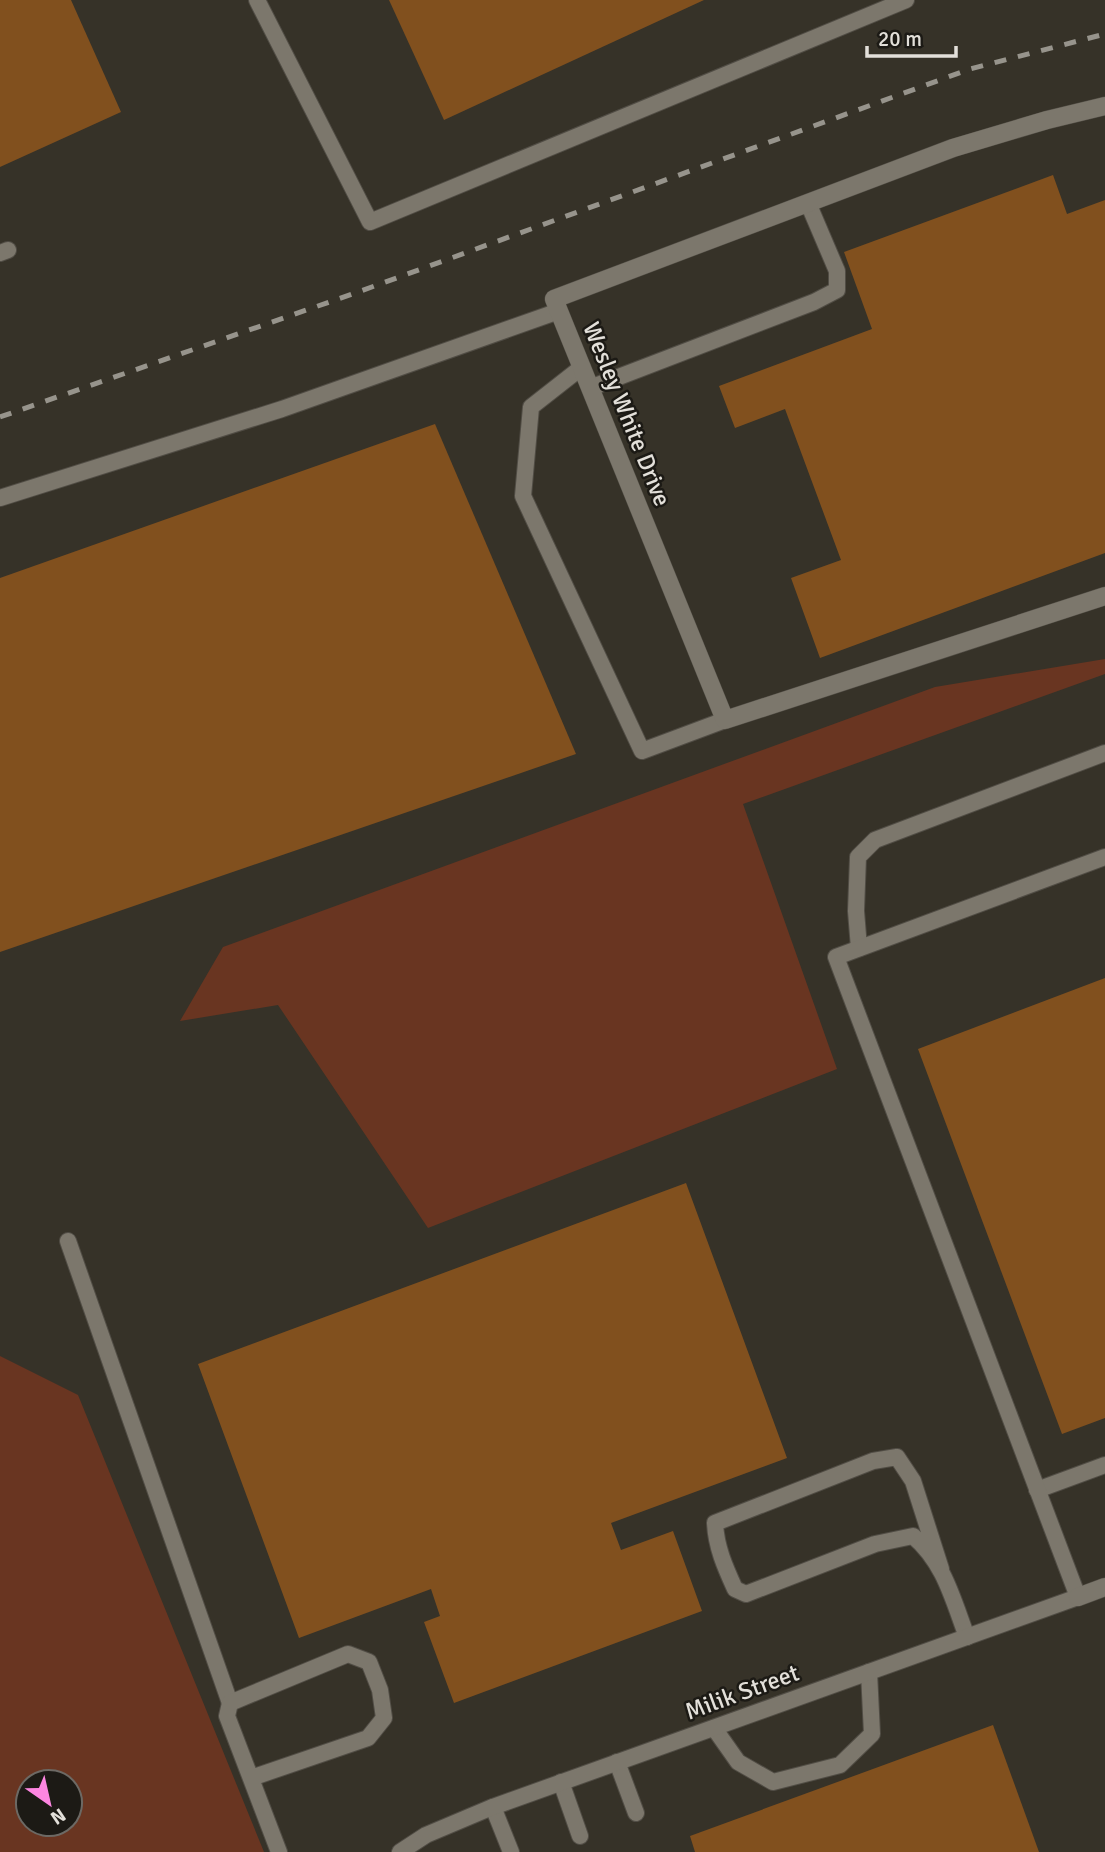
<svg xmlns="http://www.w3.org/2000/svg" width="1105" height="1852" font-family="Signika,sans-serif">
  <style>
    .green { fill: #693521; fill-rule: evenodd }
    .building { fill: #81501e }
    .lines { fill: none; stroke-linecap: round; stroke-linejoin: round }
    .lane-casing { stroke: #514d45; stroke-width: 18 }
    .street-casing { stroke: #514d45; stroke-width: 19 }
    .lane { stroke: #7c776c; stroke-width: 16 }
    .street { stroke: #7c776c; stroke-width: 18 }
    .rail { stroke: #97948c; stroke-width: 5; stroke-dasharray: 12 12; stroke-linecap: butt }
    .labels { text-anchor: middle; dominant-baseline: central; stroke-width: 5; stroke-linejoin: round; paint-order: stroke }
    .street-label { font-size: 24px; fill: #e3e0da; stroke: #1c1a15 }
  </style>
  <rect width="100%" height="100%" fill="#363228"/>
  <!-- green -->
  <g class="green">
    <polygon points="1105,659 1105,674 743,804 837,1069 428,1228 278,1005 180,1021 223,947 935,687"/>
    <path d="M 0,1356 L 78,1395 L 264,1852 L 0,1852 ZM 70,1782 L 70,1824 L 28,1824 L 28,1782 Z"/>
  </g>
  <!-- building -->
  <g class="building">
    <polygon points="0,0 71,0 121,112 0,167"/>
    <polygon points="389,0 704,0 444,120"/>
    <polygon points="1053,175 1067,214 1105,200 1105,553 820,658 791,578 841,560 785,409 735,428 719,386 872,329 844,252"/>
    <polygon points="435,424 576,754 0,952 0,578"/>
    <polygon points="1105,978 1105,1418 1062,1434 918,1049"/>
    <polygon points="686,1183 787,1458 611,1523 621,1550 673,1531 702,1611 454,1703 424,1622 440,1616 431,1589 299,1638 198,1364"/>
    <polygon points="993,1725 1039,1852 695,1852 690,1836"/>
  </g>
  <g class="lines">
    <defs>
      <g id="lane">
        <polyline points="257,0 370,222 906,0"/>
        <polyline points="0,253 8,250"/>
        <polyline points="582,367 531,407 523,496 642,751 725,720"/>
        <polyline points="590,388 814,302 837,290 837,271 808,203"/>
        <polyline points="0,498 282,409 559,311"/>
        <polyline points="859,948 856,911 858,857 875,840 1105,753"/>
        <polyline points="68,1241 230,1703"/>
        <polyline points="1037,1490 1105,1465"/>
        <path d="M 941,1569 L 913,1481 L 897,1457 L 873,1461 L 715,1523 C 716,1547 725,1567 735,1589 L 746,1594 L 875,1544 L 913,1536 C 944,1562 953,1600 967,1637"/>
        <polyline points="714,1728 738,1762 773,1782 840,1765 872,1734 869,1672"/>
        <polyline points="617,1762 636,1813"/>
        <polyline points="251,1778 368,1738 384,1718 380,1690 369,1662 348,1654 230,1703 227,1716 279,1852"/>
        <polyline points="561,1782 580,1836"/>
        <polyline points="493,1807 511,1852"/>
        <polyline points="400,1852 426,1835 490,1808 1078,1597 836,957 1105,857"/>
      </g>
      <g id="street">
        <polyline points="1105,106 1047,120 953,148 554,299 725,720 1105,596"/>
        <polyline points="1078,1597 1105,1587"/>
      </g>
    </defs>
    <!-- lane casing -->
    <use href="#lane" class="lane-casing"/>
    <!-- street casing -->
    <use href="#street" class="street-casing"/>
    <!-- lane -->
    <use href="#lane" class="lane"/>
    <!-- street -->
    <use href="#street" class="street"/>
    <!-- rail -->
    <polyline class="rail" points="0,417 358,292 970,69 1105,34"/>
  </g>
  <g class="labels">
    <!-- street labels -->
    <g class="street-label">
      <text transform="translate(627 414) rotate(68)">Wesley White Drive</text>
      <text transform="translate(742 1692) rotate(-20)">Milik Street</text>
    </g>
  </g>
  <!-- north arrow -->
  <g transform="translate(49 1803) rotate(146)"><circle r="33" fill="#1c1a15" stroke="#6c6964" stroke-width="2"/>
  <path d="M0-5L12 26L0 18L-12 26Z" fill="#fd86e1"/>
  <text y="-10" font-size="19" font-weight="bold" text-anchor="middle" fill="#e3e0da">N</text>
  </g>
  <!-- scale -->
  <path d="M867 46v10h89v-10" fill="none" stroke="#e3e0da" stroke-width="3.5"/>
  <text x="878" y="46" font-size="21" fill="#e3e0da" stroke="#1c1a15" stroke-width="5" paint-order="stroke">20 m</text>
</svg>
